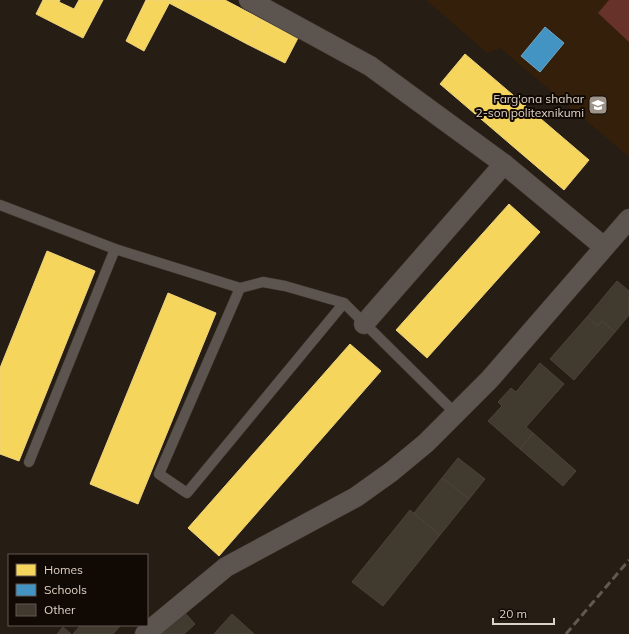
<svg xmlns="http://www.w3.org/2000/svg" width="629" height="634" font-family="Mulish,sans-serif">
  <style>
    .built { fill: #34200a }
    .green { fill: #66322a }
    .homes { fill: #f6d55c; stroke: #efd47c }
    .schools { fill: #4393c3; stroke: #72a6c4 }
    .building { fill: #403a2f; stroke: #4a443b }
    .lines { fill: none; stroke-linecap: round; stroke-linejoin: round }
    .lane-casing { stroke: #403932; stroke-width: 11 }
    .street-casing { stroke: #403932; stroke-width: 21 }
    .lane { stroke: #5c544e; stroke-width: 10 }
    .street { stroke: #5c544e; stroke-width: 20 }
    .rail { stroke: #625953; stroke-width: 3; stroke-dasharray: 8 4; stroke-linecap: butt }
    .labels { text-anchor: middle; dominant-baseline: central; stroke-width: 4; stroke-linejoin: round; paint-order: stroke }
    .poi-label { font-size: 12px; fill: #ded2c7; stroke: #110904; text-anchor: end }
  </style>
  <rect width="100%" height="100%" fill="#261d14"/>
  <!-- built -->
  <polygon class="built" points="426,0 629,0 629,157 500,48 487,53"/>
  <!-- green -->
  <polygon class="green" points="609,0 629,0 629,42 598,13"/>
  <!-- homes -->
  <g class="homes">
    <polygon points="43,0 60,0 59,2 74,9 79,0 103,0 83,38 36,14"/>
    <polygon points="146,0 171,0 144,51 126,41"/>
    <polygon points="171,0 225,0 261,19 247,44 169,3"/>
    <polygon points="261,19 298,38 285,63 247,44"/>
    <polygon points="465,54 589,160 564,190 440,84"/>
    <polygon points="509,204 540,232 427,358 396,330"/>
    <polygon points="47,251 95,271 19,461 0,454 0,368"/>
    <polygon points="168,293 216,313 138,504 90,484"/>
    <polygon points="350,344 381,371 219,556 188,528"/>
  </g>
  <!-- schools -->
  <polygon class="schools" points="545,27 564,43 540,72 521,56"/>
  <!-- building -->
  <g class="building">
    <polygon points="617,281 629,291 629,315 615,332 602,321 598,326 587,317"/>
    <polygon points="587,317 598,326 602,321 615,332 574,380 550,359"/>
    <polygon points="540,363 564,384 526,427 533,433 520,449 488,421 502,406 498,402 511,388 516,392"/>
    <polygon points="533,433 576,471 563,486 520,449"/>
    <polygon points="458,458 485,479 469,499 442,478"/>
    <polygon points="442,478 469,499 440,535 414,513"/>
    <polygon points="410,510 440,535 383,606 352,582"/>
    <polygon points="185,613 195,624 184,634 162,634"/>
    <polygon points="232,614 254,634 214,634"/>
    <polygon points="81,625 121,625 113,634 73,634"/>
    <polygon points="63,627 71,634 57,634"/>
  </g>
  <g class="lines">
    <defs>
      <g id="lane">
        <polyline points="0,205 115,249 240,288 159,474 187,493 344,303 456,414"/>
        <polyline points="240,288 263,282 285,286 344,303"/>
        <polyline points="29,462 115,249"/>
      </g>
      <g id="street">
        <polyline points="249,0 370,66 504,164 604,247"/>
        <polyline points="364,324 504,164"/>
        <polyline points="145,634 226,567 356,497 391,472 426,443 490,379 629,219"/>
      </g>
    </defs>
    <!-- lane casing -->
    <use href="#lane" class="lane-casing"/>
    <!-- street casing -->
    <use href="#street" class="street-casing"/>
    <!-- lane -->
    <use href="#lane" class="lane"/>
    <!-- street -->
    <use href="#street" class="street"/>
    <!-- rail -->
    <polyline class="rail" points="566,634 629,560"/>
  </g>
  <!-- icons -->
  <defs>
    <symbol id="university-square" viewBox="-11 -11 22 22"><rect x="-9" y="-9" width="18" height="18" rx="4" fill="#9e9388" stroke="#110904"/><path d="M0-5L7-2L0 1L-7-2ZM-4 1L0 2.5L4 1V4Q0 6-4 4Z" fill="#fff"/></symbol>
  </defs>
  <g fill-rule="evenodd">
    <use href="#university-square" x="587" y="94" width="22" height="22"/>
  </g>
  <g class="labels">
    <!-- poi labels -->
    <g class="poi-label">
      <text x="584" y="98">Farg'ona shahar<tspan x="584" dy="14">2-son politexnikumi</tspan></text>
    </g>
  </g>
  <!-- legend -->
  <rect x="8" y="554" width="140" height="72" fill="#110904" stroke="#635952"/>
  <rect x="16" y="564" width="20" height="12" fill="#f6d55c" stroke="#635952"/>
  <text x="44" y="574" font-size="12" fill="#ded2c7">Homes</text>
  <rect x="16" y="584" width="20" height="12" fill="#4393c3" stroke="#635952"/>
  <text x="44" y="594" font-size="12" fill="#ded2c7">Schools</text>
  <rect x="16" y="604" width="20" height="12" fill="#403a2f" stroke="#635952"/>
  <text x="44" y="614" font-size="12" fill="#ded2c7">Other</text>
  <!-- scale -->
  <path d="M493 618v6h61v-6" fill="none" stroke="#ded2c7" stroke-width="2"/>
  <text x="499" y="618" font-size="12" fill="#ded2c7" stroke="#110904" stroke-width="3" paint-order="stroke">20 m</text>
</svg>
